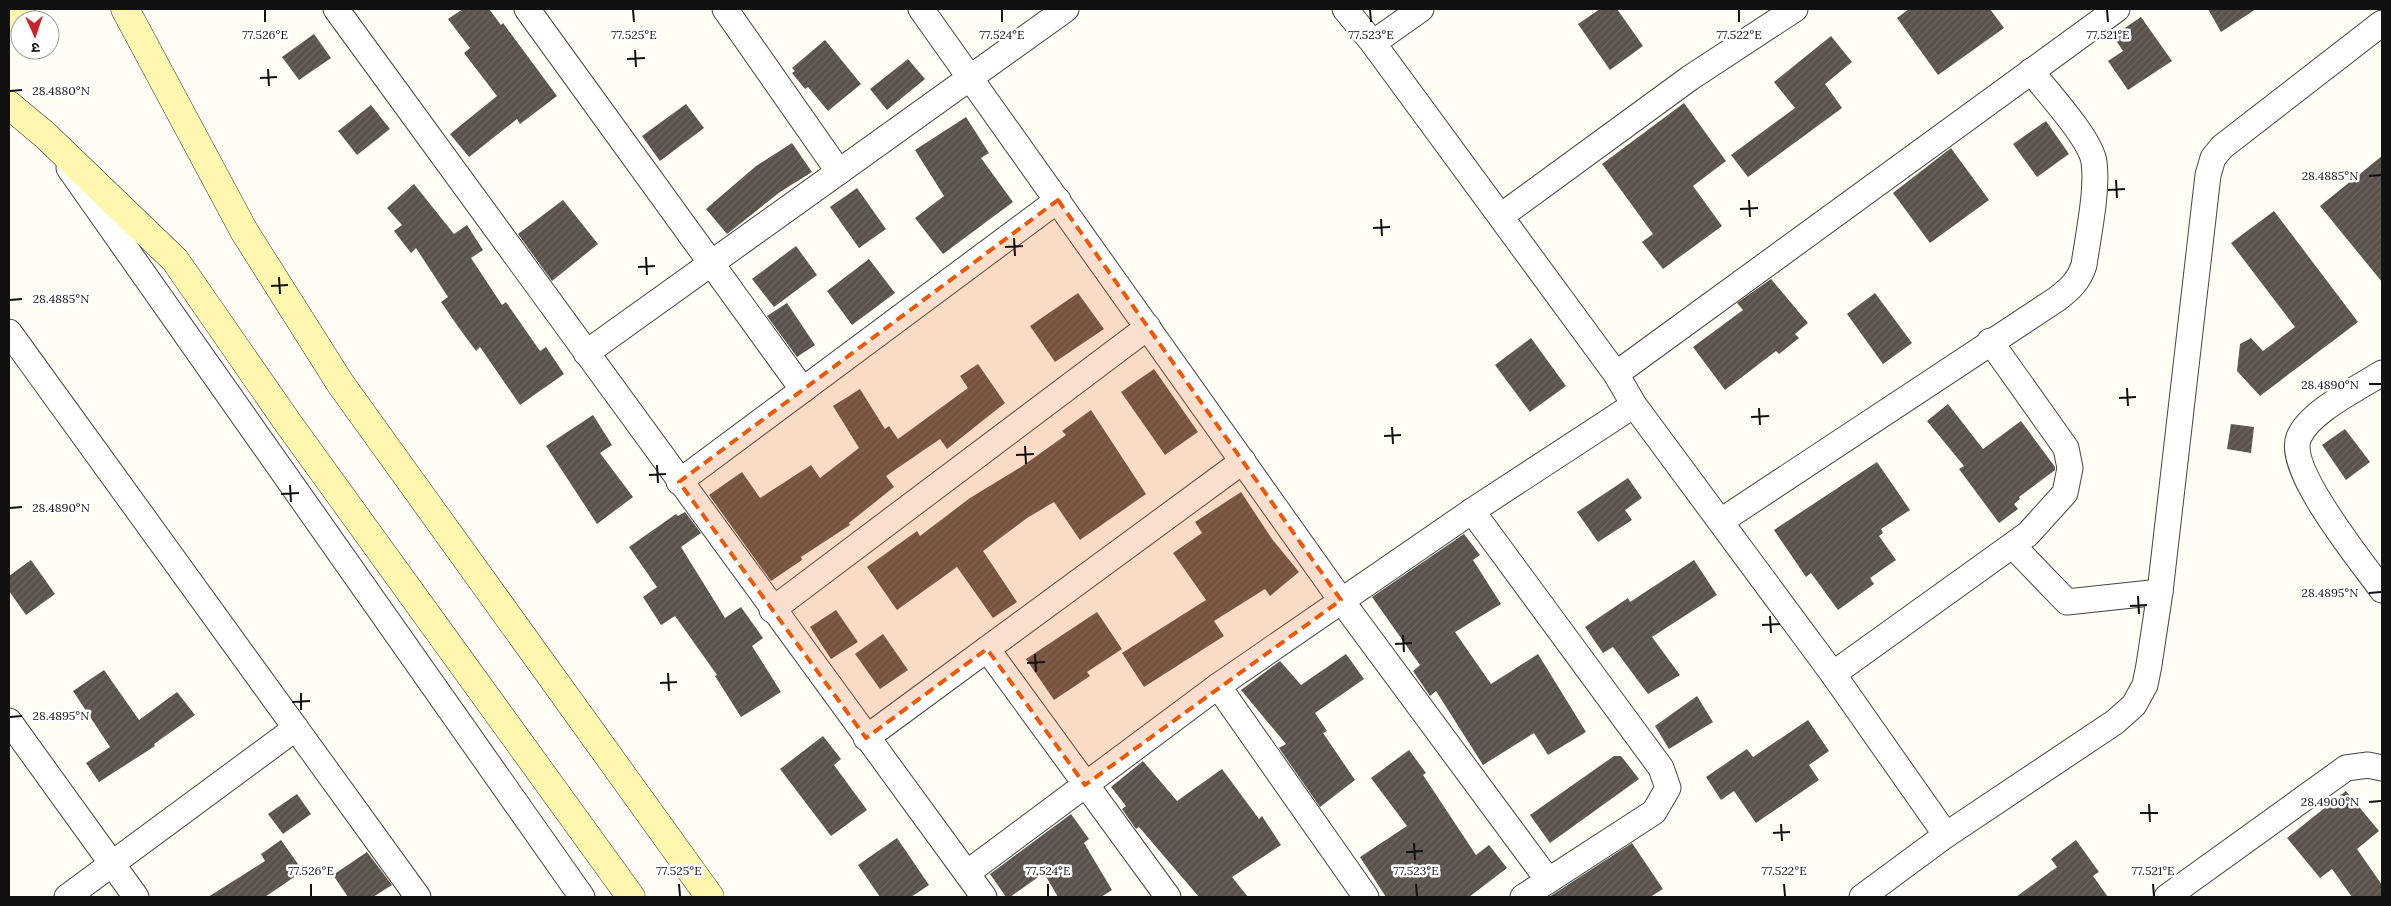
<svg xmlns="http://www.w3.org/2000/svg" width="2391" height="906" font-family="Lora,'Noto Sans Devanagari',serif">
  <style>
    .building { fill: url(#building-hatch) }
    .lines { fill: none; stroke-linecap: round; stroke-linejoin: round }
    .street-casing { stroke: #444; stroke-width: 27 }
    .secondary-casing { stroke: #333; stroke-width: 29 }
    .street { stroke: #fff; stroke-width: 25 }
    .secondary { stroke: #fff6b0; stroke-width: 28 }
    .marked { fill: #e8590c; fill-opacity: 0.2; stroke: #e8590c; stroke-width: 4; stroke-dasharray: 10 6; stroke-linejoin: round }
    .ticks { fill: none; stroke: #111; stroke-width: 2 }
    .ticks-label { font-size: 12px; text-anchor: middle; fill: #111; stroke: #fff; stroke-width: 5; stroke-linejoin: round; paint-order: stroke }
  </style>
  <defs>
    <pattern id="building-hatch" width="6" height="6" patternUnits="userSpaceOnUse" patternTransform="scale(1.25)"><rect width="6" height="6" fill="#5a524d"/><path d="M-1 1l2-2M0 6l6-6M5 7l2-2" fill="none" stroke="#6d6662"/></pattern>
  </defs>
  <rect width="100%" height="100%" fill="#fffdf5"/>
  <!-- building -->
  <g class="building">
    <polygon points="463,9 489,9 501,25 503,23 557,96 520,124 517,119 469,157 450,134 497,96 464,53 470,48 448,19"/>
    <polygon points="1600,9 1617,9 1643,46 1610,70 1578,24"/>
    <polygon points="1909,9 1990,9 2004,28 1938,75 1897,18"/>
    <polygon points="2208,9 2256,9 2221,32"/>
    <polygon points="2141,17 2172,61 2128,90 2108,61 2123,51 2113,36"/>
    <polygon points="314,34 331,58 299,80 282,57"/>
    <polygon points="1831,36 1852,62 1825,84 1842,108 1748,177 1731,155 1795,108 1774,82"/>
    <polygon points="825,40 861,84 828,111 808,87 805,89 792,73 795,71 792,68"/>
    <polygon points="908,59 925,79 887,110 870,89"/>
    <polygon points="1684,103 1726,161 1693,186 1722,226 1663,269 1642,242 1653,234 1602,164"/>
    <polygon points="686,104 704,128 660,161 642,136"/>
    <polygon points="371,105 390,129 357,155 338,131"/>
    <polygon points="966,117 989,153 981,158 1013,202 943,254 915,218 944,196 915,150"/>
    <polygon points="2046,121 2069,154 2037,177 2013,144"/>
    <polygon points="792,143 812,172 780,192 727,234 706,209 756,166"/>
    <polygon points="1951,148 1989,200 1930,243 1893,193"/>
    <polygon points="2382,156 2382,282 2320,206"/>
    <polygon points="414,184 454,234 467,225 483,250 471,258 502,305 506,302 540,351 546,347 564,374 520,405 480,347 476,351 459,328 441,302 448,297 416,248 411,253 394,231 402,225 387,208"/>
    <polygon points="857,188 886,229 859,248 830,207"/>
    <polygon points="563,200 598,244 552,281 518,234"/>
    <polygon points="2274,211 2358,322 2260,396 2237,371 2240,344 2251,338 2263,351 2295,327 2231,243"/>
    <polygon points="796,246 817,275 774,307 752,279"/>
    <polygon points="869,259 895,293 852,325 827,291"/>
    <polygon points="1771,279 1808,323 1795,334 1799,338 1779,354 1776,351 1725,390 1693,347 1743,310 1737,303"/>
    <polygon points="1078,293 1104,329 1055,362 1030,326"/>
    <polygon points="1875,293 1912,343 1883,364 1847,314"/>
    <polygon points="787,303 815,345 797,357 767,316"/>
    <polygon points="1531,338 1566,386 1530,412 1495,365"/>
    <polygon points="978,364 1005,403 947,449 940,439 886,476 894,487 849,523 850,525 801,557 802,560 771,581 709,495 742,472 760,498 811,465 820,478 859,448 833,406 860,389 885,429 889,426 898,439 968,388 960,376"/>
    <polygon points="1154,369 1198,432 1165,455 1121,392"/>
    <polygon points="1948,404 1983,449 2021,421 2055,467 2055,470 2019,497 2020,499 2014,504 2018,509 1999,523 1959,469 1964,466 1927,421"/>
    <polygon points="1091,410 1146,494 1080,540 1054,502 1027,518 983,551 1017,602 993,618 957,567 897,610 867,567 917,531 920,536 970,498 1021,467 1066,435 1062,431"/>
    <polygon points="593,415 612,445 600,453 633,497 597,524 546,446"/>
    <polygon points="2231,424 2254,427 2251,453 2227,449"/>
    <polygon points="2345,429 2370,462 2346,480 2322,445"/>
    <polygon points="1877,462 1910,510 1881,529 1883,533 1879,536 1896,560 1870,578 1874,584 1838,610 1811,573 1806,577 1774,530"/>
    <polygon points="1628,478 1642,498 1625,510 1632,520 1598,542 1577,512"/>
    <polygon points="1241,492 1272,539 1299,572 1270,596 1265,589 1214,621 1224,636 1144,687 1122,653 1206,600 1173,553 1202,533 1195,522"/>
    <polygon points="685,512 701,533 681,547 725,618 741,607 763,638 752,646 781,692 741,717 715,676 717,675 675,616 661,625 643,597 657,587 629,547 676,514 678,516"/>
    <polygon points="1464,534 1480,555 1473,560 1501,604 1455,632 1491,684 1538,654 1586,732 1548,755 1534,733 1483,765 1436,691 1430,696 1413,671 1420,665 1372,597"/>
    <polygon points="31,560 55,594 26,615 9,591 9,576"/>
    <polygon points="1694,560 1717,595 1652,637 1680,675 1648,694 1613,647 1603,653 1585,627 1628,598 1630,602"/>
    <polygon points="836,610 858,642 831,659 810,627"/>
    <polygon points="1097,612 1122,649 1087,672 1090,676 1054,700 1026,659"/>
    <polygon points="883,634 908,670 880,689 855,654"/>
    <polygon points="1346,654 1364,679 1315,713 1327,731 1323,733 1355,780 1320,807 1279,748 1286,744 1241,690 1280,661 1301,685"/>
    <polygon points="104,670 139,720 177,692 195,715 154,744 155,746 99,782 86,763 110,747 73,691"/>
    <polygon points="1697,696 1713,722 1669,749 1655,726"/>
    <polygon points="1808,720 1829,751 1809,765 1819,780 1756,823 1734,791 1721,800 1706,777 1747,749 1753,757"/>
    <polygon points="823,736 841,759 834,765 867,810 831,836 780,769"/>
    <polygon points="1409,750 1426,773 1423,775 1476,855 1489,845 1507,868 1469,897 1386,897 1360,857 1407,826 1371,778"/>
    <polygon points="1614,756 1621,756 1639,779 1550,843 1530,815"/>
    <polygon points="1143,761 1177,801 1222,769 1259,819 1262,816 1281,845 1232,877 1248,897 1199,897 1139,827 1136,829 1122,809 1126,806 1111,787"/>
    <polygon points="2346,791 2379,831 2357,849 2382,885 2382,897 2352,897 2332,869 2320,878 2287,838"/>
    <polygon points="297,794 311,814 283,834 268,814"/>
    <polygon points="1071,814 1089,839 1084,843 1112,890 1101,897 1058,897 1044,873 1010,897 1006,897 990,874"/>
    <polygon points="897,838 929,885 911,897 880,897 858,865"/>
    <polygon points="281,840 303,871 265,897 208,897 265,861 261,854"/>
    <polygon points="2076,840 2099,872 2093,876 2108,897 2016,897 2057,867 2051,859"/>
    <polygon points="1632,843 1663,889 1650,897 1549,897"/>
    <polygon points="367,852 392,885 373,897 348,897 333,875"/>
  </g>
  <g class="lines">
    <defs>
      <g id="street">
        <polyline points="336,9 984,897"/>
        <polyline points="527,9 803,390"/>
        <polyline points="725,9 839,172"/>
        <polyline points="921,9 1341,600 1548,880"/>
        <polyline points="1345,9 1373,43 1616,374 1634,405 1833,674 1946,835"/>
        <polyline points="1373,43 1421,9"/>
        <polyline points="69,168 582,897"/>
        <polyline points="1501,216 1690,78 1795,9"/>
        <polyline points="9,332 418,897"/>
        <polyline points="586,353 1066,9"/>
        <path d="M 2382,373 C 2359,388 2310,411 2299,437 C 2285,469 2362,562 2382,590"/>
        <polyline points="1616,374 2117,9"/>
        <polyline points="679,482 1058,200"/>
        <polyline points="1472,511 1661,768 1668,788 1654,812 1523,897"/>
        <path d="M 1721,521 L 2057,299 C 2070,289 2079,281 2084,265 C 2088,236 2098,190 2094,162 C 2091,139 2047,92 2031,71"/>
        <polyline points="2013,546 2067,602 2160,592"/>
        <polyline points="772,610 1148,327"/>
        <polyline points="987,649 1168,897"/>
        <polyline points="1833,674 2028,534 2065,493 2070,468 2066,448 1990,341"/>
        <polyline points="1218,686 1366,897"/>
        <polyline points="9,721 136,897"/>
        <polyline points="866,738 1243,461"/>
        <polyline points="967,873 1218,686 1472,511 1634,405"/>
        <polyline points="67,897 296,728"/>
        <polyline points="1862,897 1946,835 2115,722 2134,705 2145,685 2149,665 2160,592 2208,175 2213,158 2222,147 2382,23"/>
        <polyline points="2167,897 2346,768 2368,765 2382,768"/>
      </g>
      <g id="secondary">
        <polyline points="125,9 244,231 340,383 710,897"/>
        <polyline points="9,17 21,9"/>
        <polyline points="9,105 45,135 175,260 288,423 631,897"/>
      </g>
    </defs>
    <!-- street casing -->
    <use href="#street" class="street-casing"/>
    <!-- secondary casing -->
    <use href="#secondary" class="secondary-casing"/>
    <!-- street -->
    <use href="#street" class="street"/>
    <!-- secondary -->
    <use href="#secondary" class="secondary"/>
  </g>
  <!-- marked area -->
  <path class="marked" d="M 1058,200 L 1341,600 L 1085,785 L 987,649 L 866,738 L 679,482 Z"/>
  <!-- ticks -->
  <path class="ticks" d="M 265,10 L 265,22M 633,10 L 634,22M 1002,10 L 1002,22M 1370,10 L 1371,22M 1739,10 L 1739,22M 2107,10 L 2108,22M 635,50 L 636,67M 627,59 L 645,58M 268,69 L 269,86M 260,78 L 277,77M 10,91 L 22,90M 2369,176 L 2381,175M 2116,180 L 2117,198M 2108,190 L 2125,189M 1749,200 L 1750,217M 1740,209 L 1758,208M 1381,219 L 1382,236M 1373,228 L 1390,227M 1014,238 L 1015,256M 1005,247 L 1023,246M 646,257 L 647,275M 638,267 L 655,266M 279,277 L 280,294M 271,286 L 288,285M 10,300 L 22,299M 2369,384 L 2381,384M 2127,388 L 2128,406M 2119,398 L 2136,397M 1759,408 L 1760,425M 1751,417 L 1769,416M 1392,427 L 1393,444M 1384,436 L 1401,435M 1025,446 L 1026,464M 1016,455 L 1034,454M 657,465 L 658,483M 649,475 L 666,474M 290,485 L 291,502M 281,494 L 299,493M 10,508 L 22,507M 2369,593 L 2381,592M 2138,596 L 2139,614M 2130,606 L 2147,605M 1770,616 L 1771,633M 1762,625 L 1780,624M 1403,635 L 1404,652M 1395,644 L 1412,643M 1035,654 L 1036,672M 1027,663 L 1045,662M 668,673 L 669,691M 660,683 L 677,682M 301,693 L 301,710M 292,702 L 310,701M 10,717 L 22,716M 2369,802 L 2381,801M 2149,804 L 2150,822M 2140,813 L 2158,813M 1781,824 L 1782,841M 1773,833 L 1790,832M 1414,843 L 1415,860M 1406,852 L 1423,851M 311,884 L 311,896M 679,884 L 680,896M 1048,884 L 1048,896M 1416,884 L 1417,896M 1784,884 L 1785,896M 2153,884 L 2154,896"/>
  <g class="ticks-label">
    <text x="265" y="39">77.526°E</text>
    <text x="634" y="39">77.525°E</text>
    <text x="1002" y="39">77.524°E</text>
    <text x="1371" y="39">77.523°E</text>
    <text x="1739" y="39">77.522°E</text>
    <text x="2108" y="39">77.521°E</text>
    <text x="61" y="95">28.4880°N</text>
    <text x="2330" y="180">28.4885°N</text>
    <text x="61" y="303">28.4885°N</text>
    <text x="2330" y="389">28.4890°N</text>
    <text x="61" y="512">28.4890°N</text>
    <text x="2330" y="597">28.4895°N</text>
    <text x="61" y="720">28.4895°N</text>
    <text x="2330" y="806">28.4900°N</text>
    <text x="311" y="875">77.526°E</text>
    <text x="679" y="875">77.525°E</text>
    <text x="1048" y="875">77.524°E</text>
    <text x="1416" y="875">77.523°E</text>
    <text x="1784" y="875">77.522°E</text>
    <text x="2153" y="875">77.521°E</text>
  </g>
  <!-- border -->
  <rect width="2391" height="906" fill="none" stroke="#111111" stroke-width="20"/>
  <!-- north arrow -->
  <g transform="translate(35 35) rotate(177)"><circle r="24" fill="#ffffff" stroke="#a0a0a0"/>
  <path d="M0-4L9 19L0 12L-9 19Z" fill="#c4262e"/>
  <text y="-8" font-size="14" font-weight="bold" text-anchor="middle" fill="#111111">उ</text>
  </g>
</svg>
